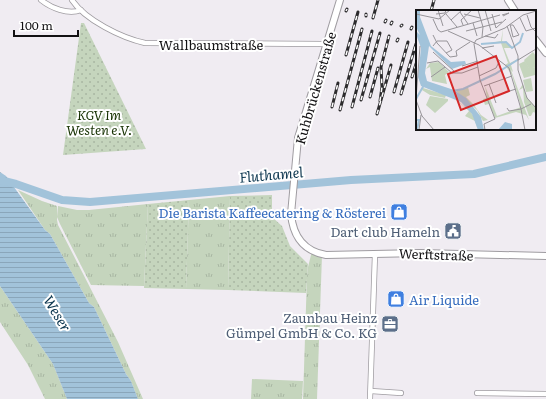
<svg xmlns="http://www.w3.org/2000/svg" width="546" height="399" font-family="Literata,serif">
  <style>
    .grass { fill: url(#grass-tufts) }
    .garden { fill: url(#garden-dots) }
    .water { fill: url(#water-rules) }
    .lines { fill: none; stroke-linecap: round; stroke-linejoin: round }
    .river { stroke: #a2c3da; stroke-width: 8 }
    .street-casing { stroke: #9f9ca1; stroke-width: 6 }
    .secondary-casing { stroke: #9f9ca1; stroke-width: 8 }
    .street { stroke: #fff; stroke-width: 4.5 }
    .secondary { stroke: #fff; stroke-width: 6 }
    .rail-casing { stroke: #2c2b2d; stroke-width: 3 }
    .rail { stroke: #fff; stroke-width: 1.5; stroke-dasharray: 4.5; stroke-linecap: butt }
    .labels { text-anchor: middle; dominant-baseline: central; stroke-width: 4; stroke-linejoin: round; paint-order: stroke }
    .street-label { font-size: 13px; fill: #121113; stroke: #fff }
    .park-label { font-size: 13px; font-style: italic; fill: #163102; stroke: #fff }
    .shop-label { font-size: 13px; fill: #366cbe; stroke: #fff; text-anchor: end }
    .service-label { font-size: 13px; fill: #4e5e75; stroke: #fff; text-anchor: end }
    .water-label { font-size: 14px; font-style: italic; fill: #0b354e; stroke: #fff }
    .inset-river { fill: none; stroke: #a2c3da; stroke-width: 2 }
    .inset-road { fill: none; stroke: #979499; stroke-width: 1 }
    .view { fill: #d62828; fill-opacity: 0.15; stroke: #d62828; stroke-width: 2 }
    .inset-edge { fill: none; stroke: #121113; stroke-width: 2 }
  </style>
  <defs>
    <pattern id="grass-tufts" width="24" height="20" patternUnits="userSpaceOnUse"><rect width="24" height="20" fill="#c5d5bd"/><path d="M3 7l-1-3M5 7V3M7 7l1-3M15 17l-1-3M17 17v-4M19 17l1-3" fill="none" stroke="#a8b6a2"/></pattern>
    <pattern id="garden-dots" width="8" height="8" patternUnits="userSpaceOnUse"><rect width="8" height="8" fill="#c5d5bd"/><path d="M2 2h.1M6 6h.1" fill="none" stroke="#a8b6a2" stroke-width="1.8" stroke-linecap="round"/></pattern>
    <pattern id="water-rules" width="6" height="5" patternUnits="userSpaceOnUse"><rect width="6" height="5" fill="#a2c3da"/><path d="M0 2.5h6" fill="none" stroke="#8aa6ba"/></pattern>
  </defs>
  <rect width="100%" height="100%" fill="#f0ecf2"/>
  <!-- grass -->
  <g class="grass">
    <polygon points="18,190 42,201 57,206 57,220 58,225 118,342 143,399 138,399 131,381 126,374 94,307 89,303 50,234 45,230"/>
    <polygon points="230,196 228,290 186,289 189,200"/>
    <polygon points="148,204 144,286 91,285 60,224 57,217 58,206 77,210 89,210"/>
    <polygon points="312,251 322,255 317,399 303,399 307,276 308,267"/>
    <polygon points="0,286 53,364 67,399 45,399 28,365 0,322"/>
    <polygon points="252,379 303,381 302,399 251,399"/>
  </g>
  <!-- garden -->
  <g class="garden">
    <polygon points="81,23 84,23 146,149 63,155"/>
    <polygon points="272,195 272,217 282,226 290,246 308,264 306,293 228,290 230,196"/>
    <polygon points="189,200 186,289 144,288 148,204"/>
  </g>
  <!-- water -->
  <polygon class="water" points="0,172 6,176 45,230 50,234 89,303 94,307 126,374 131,381 138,399 67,399 53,364 0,286"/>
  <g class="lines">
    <!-- river -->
    <polyline class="river" points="0,180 16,184 62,200 90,202 351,180 474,174 546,157"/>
    <defs>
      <g id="street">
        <path d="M 41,0 C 51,8 68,15 81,10"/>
        <path d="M 72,0 C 85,20 122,38 145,43 L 323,44 L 327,45"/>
        <polyline points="371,391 401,393"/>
        <polyline points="477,393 546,394"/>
        <polyline points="370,399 375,254"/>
      </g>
      <g id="secondary">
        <path d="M 340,0 L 298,138 L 291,214 C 293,236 303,251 326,255 L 421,253 L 546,256"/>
        <polyline points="508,0 515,11"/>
        <polyline points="535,39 546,53"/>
      </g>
    </defs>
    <!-- street casing -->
    <use href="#street" class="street-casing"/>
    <!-- secondary casing -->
    <use href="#secondary" class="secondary-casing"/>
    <!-- street -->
    <use href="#street" class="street"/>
    <!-- secondary -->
    <use href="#secondary" class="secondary"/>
    <defs>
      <g id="rail">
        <polyline points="346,11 347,9"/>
        <polyline points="431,11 434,0"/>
        <polyline points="366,16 366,14"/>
        <polyline points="373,18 378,0"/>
        <polyline points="385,22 386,20"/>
        <polyline points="391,24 392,22"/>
        <polyline points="401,26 402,25"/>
        <polyline points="411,29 412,27"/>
        <polyline points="397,41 398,39"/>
        <polyline points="346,55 358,12"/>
        <polyline points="412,77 417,61"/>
        <polyline points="417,90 417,89"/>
        <polyline points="394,92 408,42"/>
        <polyline points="401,94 416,44"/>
        <polyline points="370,97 378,68"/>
        <polyline points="361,100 380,33"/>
        <polyline points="380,101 382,87 381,67 389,36"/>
        <polyline points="332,107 338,83"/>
        <polyline points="352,107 372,31"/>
        <polyline points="340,110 362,29"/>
        <polyline points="377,114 391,65"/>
      </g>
    </defs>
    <!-- rail casing -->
    <use href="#rail" class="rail-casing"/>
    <!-- rail -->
    <use href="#rail" class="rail"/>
  </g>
  <!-- icons -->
  <defs>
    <symbol id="shop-square" viewBox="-11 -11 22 22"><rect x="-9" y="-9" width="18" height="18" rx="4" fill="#3f7fe0" stroke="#fff"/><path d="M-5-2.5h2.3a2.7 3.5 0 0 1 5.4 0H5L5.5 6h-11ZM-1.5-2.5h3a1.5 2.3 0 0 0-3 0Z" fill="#fff"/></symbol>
    <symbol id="civic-square" viewBox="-11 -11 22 22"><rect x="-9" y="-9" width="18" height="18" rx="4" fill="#5c6f8a" stroke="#fff"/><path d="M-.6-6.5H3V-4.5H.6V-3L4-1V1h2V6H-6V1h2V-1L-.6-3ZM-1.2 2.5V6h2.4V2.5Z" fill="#fff"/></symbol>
    <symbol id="office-square" viewBox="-11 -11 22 22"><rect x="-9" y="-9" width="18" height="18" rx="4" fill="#5c6f8a" stroke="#fff"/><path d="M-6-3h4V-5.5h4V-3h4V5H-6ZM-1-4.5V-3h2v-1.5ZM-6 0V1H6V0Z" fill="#fff"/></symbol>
  </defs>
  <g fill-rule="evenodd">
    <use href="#shop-square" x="389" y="202" width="20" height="20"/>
    <use href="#civic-square" x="443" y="221" width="20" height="20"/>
    <use href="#shop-square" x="386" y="289" width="20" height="20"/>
    <use href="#office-square" x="380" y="314" width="20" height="20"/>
  </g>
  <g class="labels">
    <!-- street labels -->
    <g class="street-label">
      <text x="211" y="44">Wallbaumstraße</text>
      <text transform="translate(315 88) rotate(-74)">Kuhbrückenstraße</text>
      <text transform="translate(436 254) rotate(2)">Werftstraße</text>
    </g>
    <!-- park labels -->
    <g class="park-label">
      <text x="99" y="114">KGV Im<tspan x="99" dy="15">Westen e.V.</tspan></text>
    </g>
    <!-- shop labels -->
    <g class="shop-label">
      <text x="386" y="212">Die Barista Kaffeecatering &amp; Rösterei</text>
      <text x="409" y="299" text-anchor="start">Air Liquide</text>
    </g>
    <!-- service labels -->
    <g class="service-label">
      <text x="440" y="231">Dart club Hameln</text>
      <text x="377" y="317">Zaunbau Heinz<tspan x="377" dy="15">Gümpel GmbH &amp; Co. KG</tspan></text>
    </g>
    <!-- water labels -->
    <g class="water-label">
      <text transform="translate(271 174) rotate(-5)">Fluthamel</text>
      <text transform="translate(58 313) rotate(59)">Weser</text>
    </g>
  </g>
  <!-- overview -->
  <g transform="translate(416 10)">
    <rect width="120" height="120" fill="#f0ecf2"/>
    <path d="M 87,19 L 86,31 L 98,38 L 88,38 L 94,53 L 102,49 L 95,55 L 97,62 L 95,60 L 113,110 L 110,105 L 100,102 L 79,108 L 73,94 L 69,95 L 67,89 L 71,88 L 69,76 L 81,106 L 105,97 L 96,65 L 89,55 L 92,53 L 85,33 L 68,34 L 85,31 ZM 117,42 L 120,46 L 120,57 L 113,59 L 108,50 ZM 23,52 L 33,62 L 29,65 L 31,74 L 16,71 L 14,57 L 10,59 L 14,53 ZM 107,74 L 110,86 L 120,98 L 120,103 L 117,102 L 115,106 L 113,106 L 108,92 L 107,78 L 103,80 ZM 52,77 L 54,85 L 50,87 L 58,95 L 65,105 L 72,110 L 67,111 L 61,100 L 40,81 ZM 7,78 L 30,85 L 29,88 L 14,85 L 6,80 ZM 14,86 L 32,89 L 32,91 L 19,103 L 10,95 ZM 37,87 L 54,101 L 59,108 L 62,120 L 59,111 L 49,106 L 53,101 Z" fill="#c5d5bd"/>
    <path d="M 109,51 L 113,58 L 120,57 L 120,60 L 119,65 L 108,68 L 103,54 ZM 115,68 L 117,81 L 110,82 L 107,70 Z" fill="#c5d5bd"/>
    <path d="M 1,0 L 4,0 L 4,7 L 15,36 L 35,52 L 49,51 L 50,54 L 36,59 L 13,36 L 9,63 L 11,71 L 38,80 L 50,88 L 65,107 L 68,120 L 62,120 L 56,104 L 45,92 L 5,76 L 2,67 L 5,38 L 0,24 L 0,21 L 4,25 L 0,17 ZM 89,112 L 96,114 L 96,120 L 82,120 Z" fill="#a2c3da"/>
    <path class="inset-river" d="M 65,34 L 90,32 L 96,38 L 104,32 L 107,23M 36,81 L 47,79 L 79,64 L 103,49M 0,89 L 8,75M 0,110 L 3,110 L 1,120"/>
    <path class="inset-road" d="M 22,0 L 27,16M 62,0 L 67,17 L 66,27M 69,0 L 75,21M 44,2 L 52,14M 0,4 L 23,9 L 34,0M 20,4 L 29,3 L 30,0M 30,4 L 41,17M 48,4 L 64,8M 76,4 L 80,18 L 90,9M 86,5 L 93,3 L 87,6M 111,5 L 115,17 L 120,22M 104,8 L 110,21 L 120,18M 17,9 L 22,20 L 25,22 L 84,5M 35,10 L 46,0M 57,13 L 61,26M 94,14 L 97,27 L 103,25 L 97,15 L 95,15M 47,15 L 45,10 L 56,0M 91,16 L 102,46 L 102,60 L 111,88 L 120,98M 32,21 L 63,35 L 93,58 L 105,99 L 115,94M 50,21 L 86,12M 17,25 L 21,33 L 34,47 L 41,46 L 40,41 L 54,32M 69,26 L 79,28 L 82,24M 58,34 L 64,70 L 79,109 L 68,114 L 69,120M 58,34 L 60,30 L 89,18 L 107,5 L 120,1M 17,36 L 21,31 L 31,31 L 36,40 L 30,43M 0,38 L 0,62M 66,38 L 78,36M 17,42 L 39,62M 102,50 L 120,39M 11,53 L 22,51 L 36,63 L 46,63 L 62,57M 46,56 L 62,51M 63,66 L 80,58 L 83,52M 15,67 L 29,57M 73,74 L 80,93M 68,76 L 96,66M 87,83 L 100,79M 0,89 L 4,36M 0,90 L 6,106 L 18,120M 91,98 L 93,101 L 105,99 L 109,120M 3,120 L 5,105"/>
    <path class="view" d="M 80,46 L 93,81 L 45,100 L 32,64 Z"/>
    <rect width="120" height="120" class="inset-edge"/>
  </g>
  <!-- scale -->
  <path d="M14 30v6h64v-6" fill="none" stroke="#121113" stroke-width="2"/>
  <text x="20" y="30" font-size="12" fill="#121113" stroke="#ffffff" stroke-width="3" paint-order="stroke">100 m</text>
</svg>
